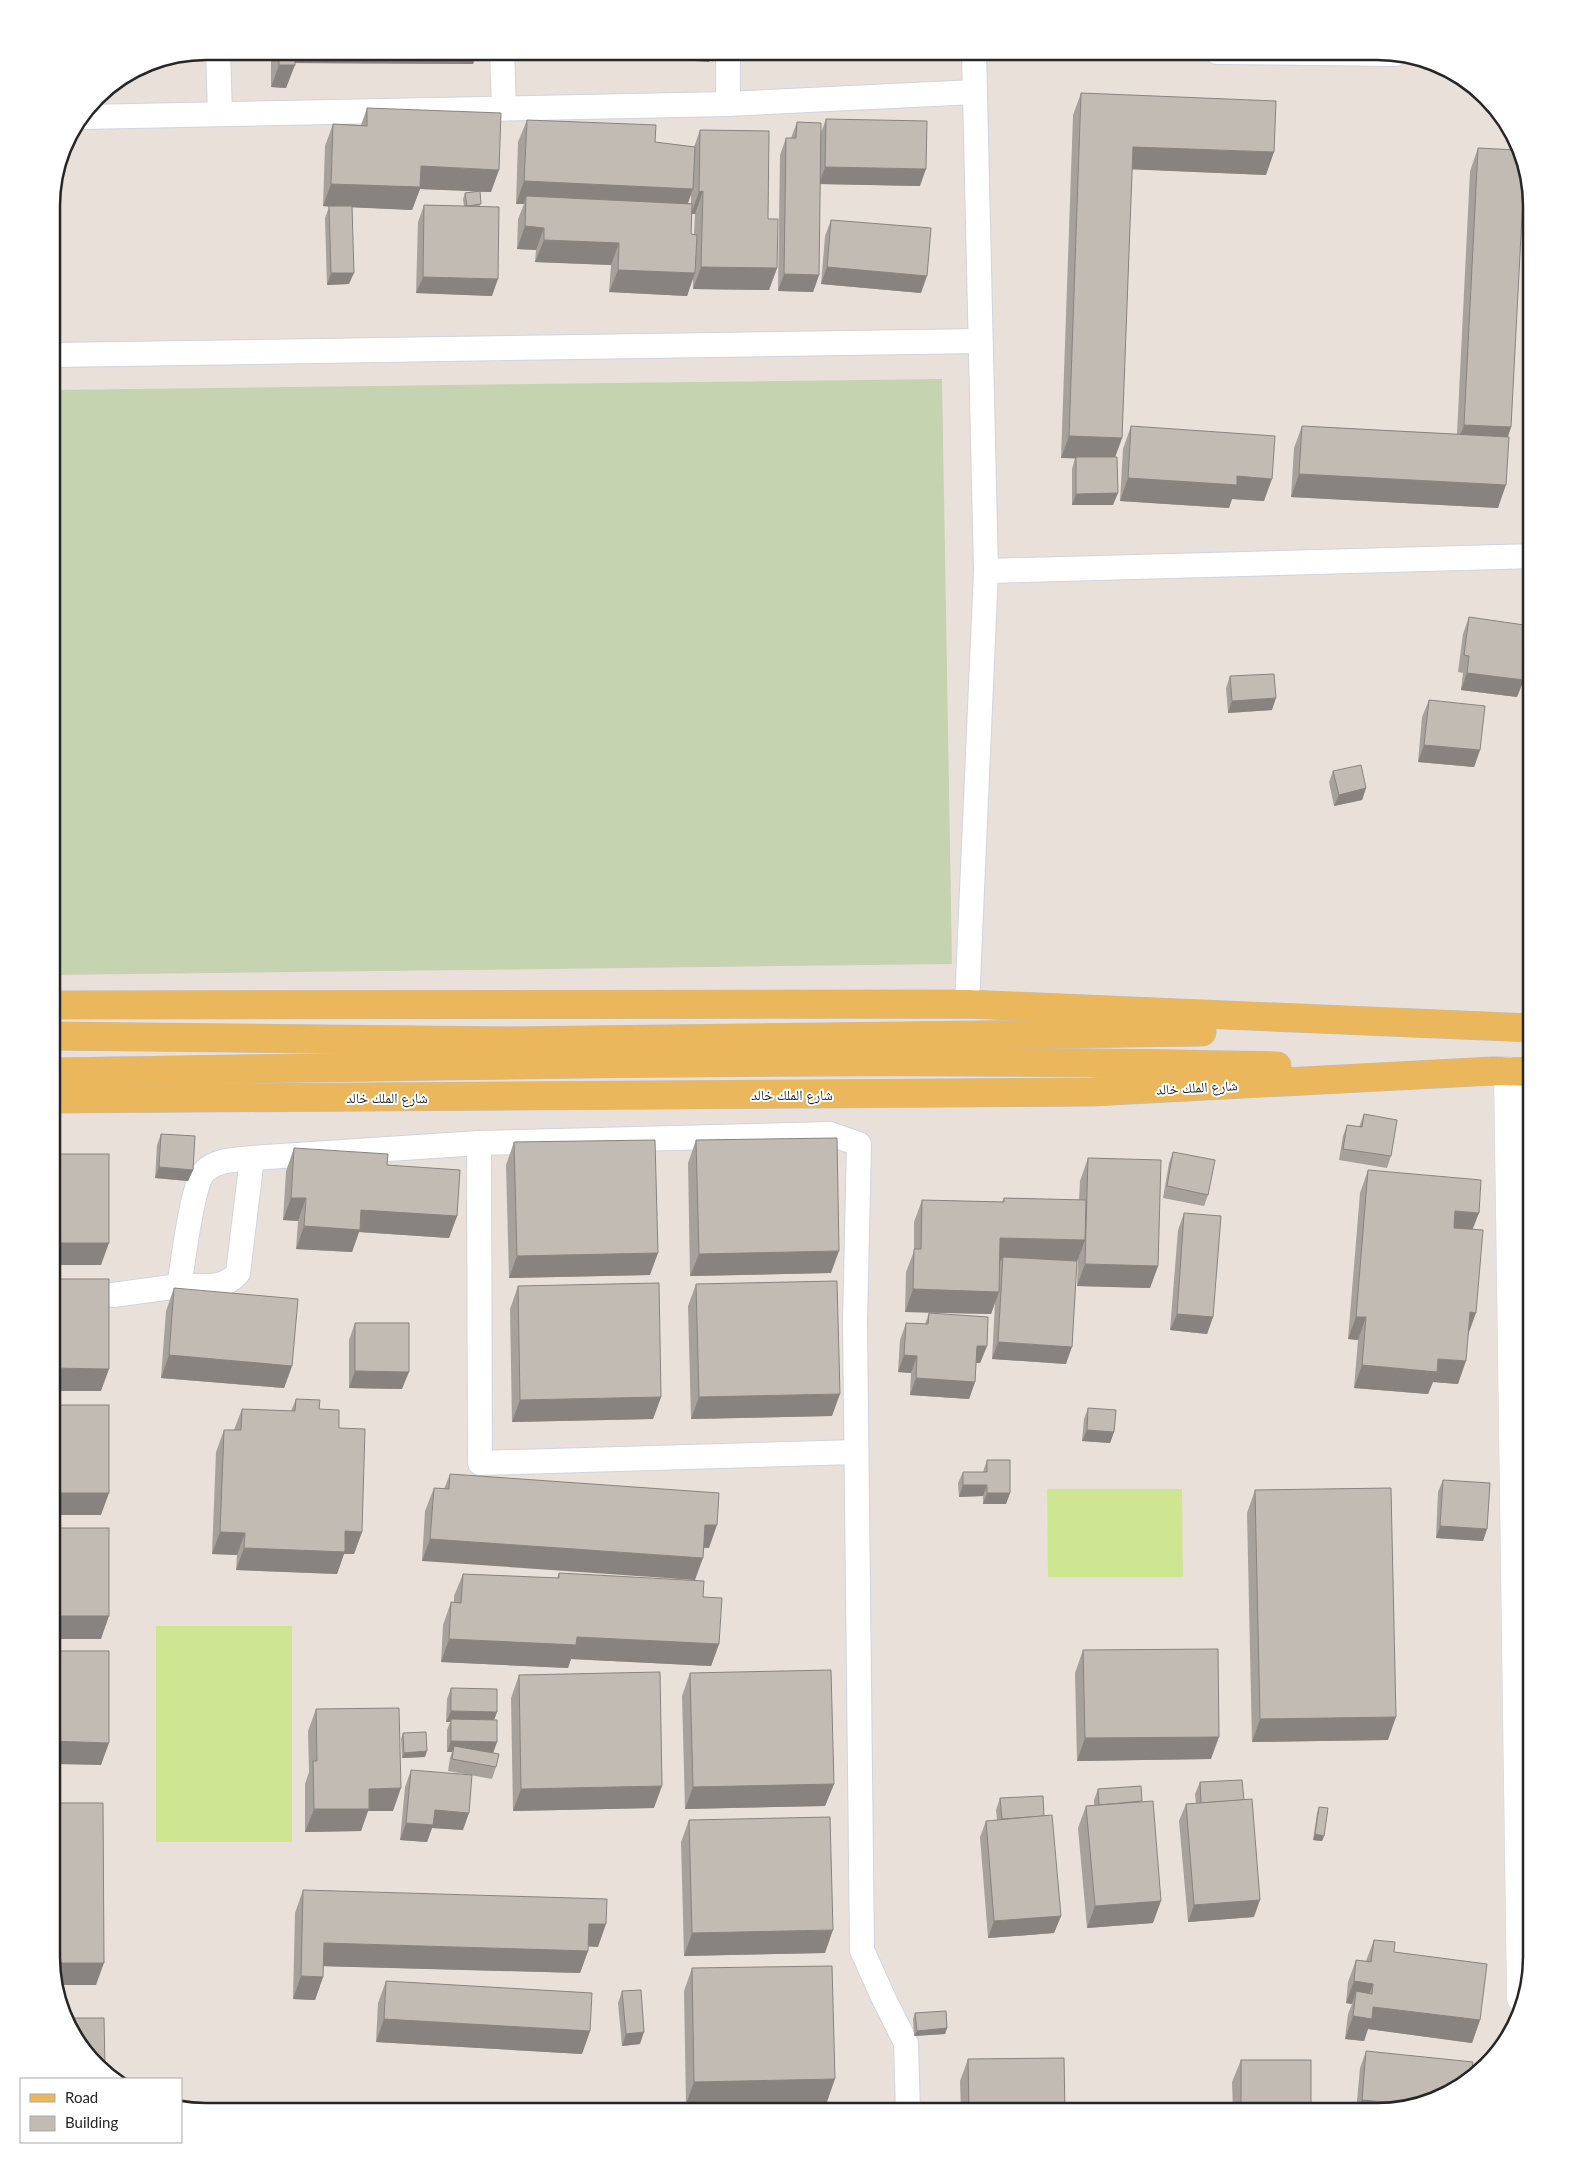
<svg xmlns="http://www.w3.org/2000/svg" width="1583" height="2163" font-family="Lato,'Noto Naskh Arabic',sans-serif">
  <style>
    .cemetery { fill: #c6d3b0 }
    .pitch { fill: #cee692 }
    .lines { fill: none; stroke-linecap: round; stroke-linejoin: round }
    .minor-casing { stroke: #ced4e0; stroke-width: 26 }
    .tertiary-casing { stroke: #ced4e0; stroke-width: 29 }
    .primary-casing { stroke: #bebebe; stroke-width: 29 }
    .minor { stroke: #fff; stroke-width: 24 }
    .tertiary { stroke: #fff; stroke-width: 28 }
    .primary { stroke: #ebb75c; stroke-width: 28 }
    .wall { fill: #a7a19b; fill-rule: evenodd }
    .shaded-wall { fill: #88837e }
    .building { fill: #c2bbb4; stroke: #88837e }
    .labels { text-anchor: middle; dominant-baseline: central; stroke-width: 4; stroke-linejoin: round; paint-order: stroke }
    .street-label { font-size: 14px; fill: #272727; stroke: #fff }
    .rim { fill: none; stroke: #272727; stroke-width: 2.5 }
  </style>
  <rect width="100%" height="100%" fill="#e9e0d9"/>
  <!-- cemetery -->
  <polygon class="cemetery" points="942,379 952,964 51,975 52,390"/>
  <!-- pitch -->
  <g class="pitch">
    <polygon points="1047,1489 1182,1489 1183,1577 1048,1577"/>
    <rect x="156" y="1626" width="136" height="216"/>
  </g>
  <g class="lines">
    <defs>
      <g id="minor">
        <polyline points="218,51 220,114"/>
        <polyline points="502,51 504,108"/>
        <polyline points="1217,52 1396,54"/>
        <polyline points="728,104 728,51"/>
        <polyline points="83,117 728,104 975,92"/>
        <polyline points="52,355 980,341"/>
        <polyline points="986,571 1532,556"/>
        <polyline points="967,1004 986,571 974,51"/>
        <polyline points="479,1143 480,1463 856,1452"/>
        <path d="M 179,1286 C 199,1285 224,1291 238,1273 L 252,1158"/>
        <path d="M 113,1295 L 179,1286 C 183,1264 192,1183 205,1171 C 217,1159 237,1160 252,1158 L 479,1143 L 830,1134 L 859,1144 L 855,1322 L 862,1950 L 883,1997 L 906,2043 L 908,2112"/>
      </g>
      <polyline id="tertiary" points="1508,1071 1521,1998"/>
      <g id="primary">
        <polyline points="51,1005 967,1004 1532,1028"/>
        <polyline points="51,1036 509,1041 1202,1032"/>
        <path d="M 51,1072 C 460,1066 869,1056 1277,1066"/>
        <polyline points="51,1099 1092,1092 1493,1071 1532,1072"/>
      </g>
    </defs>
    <!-- minor casing -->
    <use href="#minor" class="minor-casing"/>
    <!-- tertiary casing -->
    <use href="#tertiary" class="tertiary-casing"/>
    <!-- primary casing -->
    <use href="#primary" class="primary-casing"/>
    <!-- minor -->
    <use href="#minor" class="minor"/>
    <!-- tertiary -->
    <use href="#tertiary" class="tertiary"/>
    <!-- primary -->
    <use href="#primary" class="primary"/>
  </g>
  <!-- wall -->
  <g class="wall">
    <polygon points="271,51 477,51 473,64 295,63 286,88 271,87"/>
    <polygon points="770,51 838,51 836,56 771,58"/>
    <polygon points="1081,93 1266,175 1132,169 1122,438 1115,457 1113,505 1072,505 1072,469 1075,458 1061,458 1073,115"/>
    <polygon points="367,108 491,192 480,192 480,206 492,296 416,293 418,222 424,205 464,206 463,199 465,193 477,191 420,189 412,210 352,207 349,284 327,285 325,218 329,207 323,206 325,146 333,124 361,125"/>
    <polygon points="826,119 920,186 820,184 819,275 813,292 778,291 780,155 786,138 791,138 797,122 820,135"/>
    <path d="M 527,120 L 655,142 L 694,147 L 700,130 L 768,219 L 777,268 L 769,290 L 693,289 L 693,277 L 687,296 L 609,292 L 611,265 L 535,262 L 536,250 L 517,249 L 518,219 L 524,204 L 516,204 L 518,142 ZM 691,194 L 691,203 L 688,203 ZM 692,214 L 695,214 L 694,234 L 691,234 Z"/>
    <polygon points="1478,148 1511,427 1508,437 1498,508 1291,497 1294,448 1302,426 1457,434 1470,171"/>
    <polygon points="831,220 921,293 821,284 825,236"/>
    <polygon points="1131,426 1264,501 1232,499 1229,508 1120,501 1123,449"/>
    <polygon points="1469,617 1517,697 1461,690 1463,673 1458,672 1463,634"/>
    <polygon points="1230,676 1272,710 1228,713 1226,688"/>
    <polygon points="1429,700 1480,750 1474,767 1418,762 1422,717"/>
    <polygon points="1333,771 1366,788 1362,800 1334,806 1329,782"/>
    <polygon points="1364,1114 1391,1156 1387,1168 1339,1160 1343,1136 1347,1125 1359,1127"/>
    <polygon points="161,1134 193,1170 188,1181 155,1178 157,1145"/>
    <polygon points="696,1140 831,1273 690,1276 688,1163"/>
    <polygon points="514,1142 650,1275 509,1278 506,1165"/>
    <polygon points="294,1148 387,1165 457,1216 449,1238 359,1232 352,1252 296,1249 298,1221 283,1220 286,1171"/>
    <polygon points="1173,1152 1208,1195 1204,1206 1163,1198 1169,1163"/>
    <polygon points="1088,1158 1158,1266 1150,1288 1077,1286 1078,1258 1077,1261 1066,1364 992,1359 995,1302 991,1314 905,1312 906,1272 914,1251 914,1222 922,1200 1002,1202 1004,1198 1079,1200 1080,1181"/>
    <polygon points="1368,1170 1473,1229 1469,1332 1458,1384 1433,1382 1428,1394 1354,1388 1358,1340 1348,1339 1360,1193"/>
    <polygon points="1184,1213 1213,1317 1207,1334 1170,1330 1178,1230"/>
    <polygon points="696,1284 832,1416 691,1419 688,1306"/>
    <polygon points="518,1286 661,1397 653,1419 512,1422 510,1309"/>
    <polygon points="174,1288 292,1366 284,1388 161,1378 166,1311"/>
    <polygon points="929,1313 987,1346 980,1363 976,1363 975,1382 969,1399 910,1395 911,1373 898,1372 900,1340 906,1323 925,1324"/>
    <polygon points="355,1323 402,1389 349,1388 349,1340"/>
    <polygon points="296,1399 319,1409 339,1428 362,1532 354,1554 344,1554 337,1574 236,1570 237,1555 212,1554 216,1452 224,1430 234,1430 242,1409 291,1411"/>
    <polygon points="1088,1408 1114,1432 1110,1443 1082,1441 1084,1419"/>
    <polygon points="987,1460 1010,1493 1006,1504 983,1504 983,1496 959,1497 958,1483 963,1472 983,1472"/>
    <polygon points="450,1474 709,1548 422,1561 425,1511 434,1488 444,1489"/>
    <polygon points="1443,1480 1487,1529 1483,1541 1436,1538 1438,1492"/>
    <polygon points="1255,1490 1388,1740 1252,1742 1247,1513"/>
    <polygon points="559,1573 703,1597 719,1644 711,1666 571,1659 568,1668 441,1662 443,1625 451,1602 454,1603 454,1596 463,1574 557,1578"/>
    <polygon points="1083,1650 1211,1759 1077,1761 1075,1673"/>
    <polygon points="690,1673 834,1784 825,1806 685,1809 682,1696"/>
    <polygon points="519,1675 654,1808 513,1811 511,1698"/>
    <polygon points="451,1688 497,1712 494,1720 497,1742 493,1753 496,1767 492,1779 448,1771 450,1758 452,1752 447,1752 447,1730 450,1722 446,1722 447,1699"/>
    <polygon points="316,1709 393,1811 368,1811 361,1831 305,1832 305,1784 309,1772 308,1731"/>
    <polygon points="403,1733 425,1757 402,1758 401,1739"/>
    <polygon points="411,1770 463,1830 432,1828 427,1842 400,1840 405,1787"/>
    <polygon points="1200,1782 1244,1800 1254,1917 1188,1922 1179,1821 1186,1804 1196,1804 1195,1794"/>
    <polygon points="1098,1789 1153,1923 1087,1928 1078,1828 1086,1806 1094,1805 1094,1800"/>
    <polygon points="1000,1798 1044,1816 1061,1916 1054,1933 988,1938 980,1837 986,1821 997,1820 996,1810"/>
    <polygon points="1319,1807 1324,1836 1322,1841 1313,1840 1317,1813"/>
    <polygon points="689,1820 825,1953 684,1956 681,1842"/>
    <polygon points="303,1890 598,1947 588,1946 588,1951 580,1973 323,1966 323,1977 315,2000 293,1999 295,1913"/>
    <polygon points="1374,1940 1394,1952 1480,2020 1472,2043 1368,2029 1364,2041 1345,2039 1348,2014 1352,2004 1346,2003 1348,1982 1356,1960 1366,1961"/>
    <polygon points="692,1968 827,2102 686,2104 684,1991"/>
    <polygon points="386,1981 590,2031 582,2054 376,2042 378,2003"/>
    <polygon points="622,1991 640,2044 622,2046 618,2003"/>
    <polygon points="915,2013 947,2028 945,2034 914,2036 913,2019"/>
    <polygon points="1366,2051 1377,2112 1356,2112 1360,2068"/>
    <polygon points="968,2059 1065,2112 961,2112 960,2081"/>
    <polygon points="1241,2060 1311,2112 1233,2112 1232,2082"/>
  </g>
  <!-- shaded-wall -->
  <g class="shaded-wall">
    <polygon points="291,51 477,51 473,64 287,63"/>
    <polygon points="547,51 713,51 709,62"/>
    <polygon points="773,51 838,51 836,56 771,58"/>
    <polygon points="881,51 924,51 923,54"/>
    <polygon points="279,65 295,65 286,88 271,87"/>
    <polygon points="1133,147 1274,152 1266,175 1124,169"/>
    <polygon points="421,166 499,170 491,192 420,189 412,210 323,206 331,184"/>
    <polygon points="825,167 926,169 920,186 819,184"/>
    <polygon points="524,181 693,189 685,211 526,196 524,204 516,204"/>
    <polygon points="703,191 695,214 691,214 699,192"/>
    <polygon points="525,226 544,228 536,250 517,249"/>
    <polygon points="544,240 619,243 611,265 535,262"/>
    <polygon points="701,267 777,268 769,290 693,289"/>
    <polygon points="827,267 927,276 921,293 821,284"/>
    <polygon points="618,270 695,273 687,296 609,292"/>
    <polygon points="331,273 354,273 349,284 327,285"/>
    <polygon points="784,274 819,275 813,292 778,291"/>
    <polygon points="423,277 498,279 492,296 416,293"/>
    <polygon points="1464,425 1511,427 1503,450 1456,447"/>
    <polygon points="1069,436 1122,438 1114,460 1061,458"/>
    <polygon points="1299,474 1506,485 1498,508 1291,497"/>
    <polygon points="1237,476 1272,479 1264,501 1232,499 1229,508 1120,501 1128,478"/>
    <polygon points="1118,493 1113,505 1072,505 1076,494"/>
    <polygon points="1467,673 1524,680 1517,697 1461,690"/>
    <polygon points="1276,698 1272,710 1228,713 1232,701"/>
    <polygon points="1424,745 1480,750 1474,767 1418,762"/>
    <polygon points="1366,788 1362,800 1334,806 1339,795"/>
    <polygon points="159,1167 193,1170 188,1181 155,1178"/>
    <polygon points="291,1198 306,1198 298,1221 283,1220"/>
    <polygon points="361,1210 457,1216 449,1238 359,1232 352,1252 296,1249 304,1226"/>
    <polygon points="1455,1211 1479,1213 1470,1236 1447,1234"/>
    <polygon points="1000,1238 1085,1240 1077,1262 1003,1257 1001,1261 992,1261"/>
    <polygon points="51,1243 109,1243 101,1265 51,1265"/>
    <polygon points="839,1251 831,1273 690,1276 699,1254"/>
    <polygon points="658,1253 650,1275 509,1278 517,1256"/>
    <polygon points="1085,1264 1158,1266 1150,1288 1077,1286"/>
    <polygon points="913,1289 999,1292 991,1314 905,1312"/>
    <polygon points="1470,1312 1476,1313 1468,1335"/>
    <polygon points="1177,1314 1213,1317 1207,1334 1170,1330"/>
    <polygon points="1356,1317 1366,1317 1358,1340 1348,1339"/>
    <polygon points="998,1342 1072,1347 1066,1364 992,1359"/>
    <polygon points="977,1346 987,1346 980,1363 971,1363"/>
    <polygon points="169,1355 292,1366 284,1388 161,1378"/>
    <polygon points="904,1355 917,1356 911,1373 898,1372"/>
    <polygon points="1438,1359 1466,1361 1458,1384 1433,1382 1428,1394 1354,1388 1362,1365"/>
    <polygon points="51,1368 109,1369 101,1391 51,1391"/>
    <polygon points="355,1371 409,1372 402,1389 349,1388"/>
    <polygon points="916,1378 975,1382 969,1399 910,1395"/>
    <polygon points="840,1394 832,1416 691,1419 699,1397"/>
    <polygon points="661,1397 653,1419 512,1422 520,1400"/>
    <polygon points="1087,1430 1114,1432 1110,1443 1082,1441"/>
    <polygon points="963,1485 987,1485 983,1496 959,1497"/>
    <polygon points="51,1493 109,1493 101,1515 51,1515"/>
    <polygon points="987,1493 1010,1493 1006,1504 983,1504"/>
    <polygon points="705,1525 717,1525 709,1548 697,1547"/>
    <polygon points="1440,1526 1487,1529 1483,1541 1436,1538"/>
    <polygon points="345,1531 362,1532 354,1554 344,1554 337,1574 236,1570 244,1548"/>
    <polygon points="220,1532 245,1533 237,1555 212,1554"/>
    <polygon points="430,1539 703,1558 695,1580 422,1561"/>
    <polygon points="51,1616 109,1616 101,1639 51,1639"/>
    <polygon points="577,1637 719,1644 711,1666 571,1659 568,1668 441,1662 449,1639"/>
    <polygon points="451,1711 497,1712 493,1723 451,1719 450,1722 446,1722"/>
    <polygon points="1396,1717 1388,1740 1252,1742 1260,1719"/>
    <polygon points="1219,1737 1211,1759 1077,1761 1085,1738"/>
    <polygon points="51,1741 109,1743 101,1765 51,1764"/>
    <polygon points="451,1741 497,1742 493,1753 454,1746 452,1752 447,1752"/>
    <polygon points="427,1751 425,1757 402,1758 404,1753"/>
    <polygon points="834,1784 825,1806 685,1809 693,1787"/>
    <polygon points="662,1786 654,1808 513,1811 521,1789"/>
    <polygon points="401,1788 393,1811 368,1811 361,1831 305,1832 314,1809 369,1789"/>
    <polygon points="435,1810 469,1813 463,1830 432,1828 427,1842 400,1840 406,1823"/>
    <polygon points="1315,1834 1324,1836 1322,1841 1313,1840"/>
    <polygon points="1260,1900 1254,1917 1188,1922 1194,1905"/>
    <polygon points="1161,1901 1153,1923 1087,1928 1095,1906"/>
    <polygon points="1061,1916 1054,1933 988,1938 994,1921"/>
    <polygon points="589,1924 606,1924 598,1947 581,1946"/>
    <polygon points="833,1930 825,1953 684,1956 692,1933"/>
    <polygon points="324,1943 588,1951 580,1973 316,1966"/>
    <polygon points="53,1963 104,1963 96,1985 59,1985"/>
    <polygon points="301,1976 323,1977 315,2000 293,1999"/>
    <polygon points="1354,1981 1373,1984 1365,2006 1356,1991 1352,2004 1346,2003"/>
    <polygon points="1373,2007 1480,2020 1472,2043 1368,2029 1364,2041 1345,2039 1353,2016"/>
    <polygon points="384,2019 590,2031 582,2054 376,2042"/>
    <polygon points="947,2028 945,2034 914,2036 917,2031"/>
    <polygon points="644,2032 640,2044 622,2046 626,2034"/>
    <polygon points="835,2079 827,2102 686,2104 694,2082"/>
    <polygon points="1362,2100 1406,2104 1377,2112 1357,2112"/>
  </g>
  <!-- building -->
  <g class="building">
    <rect x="279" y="51" width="16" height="14"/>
    <polygon points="1081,93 1276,101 1274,152 1133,147 1122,438 1069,436"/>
    <polygon points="367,108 501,113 499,170 421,166 420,187 331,184 333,124 367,126"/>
    <polygon points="826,119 927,121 926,169 825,167"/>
    <polygon points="527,120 656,125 655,142 695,147 693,189 524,181"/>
    <polygon points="797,122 821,123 819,275 784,274 786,138 796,138"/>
    <polygon points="700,130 769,131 768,219 778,219 777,268 701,267 703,191 699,192"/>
    <polygon points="1478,148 1517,150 1524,177 1511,427 1464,425"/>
    <polygon points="480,191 481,204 467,206 465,193"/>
    <polygon points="526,196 692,204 691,234 697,235 695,273 618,270 619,243 544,240 544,228 525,226"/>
    <polygon points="424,205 499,207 498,279 423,277"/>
    <polygon points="329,206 352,206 354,273 331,273"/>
    <polygon points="831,220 931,228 927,276 827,267"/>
    <polygon points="1131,426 1275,436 1272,479 1237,476 1237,485 1128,478"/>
    <polygon points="1302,426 1509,437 1506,485 1299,474"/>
    <polygon points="1076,457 1117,457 1118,493 1076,494"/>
    <polygon points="1469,617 1531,626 1524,680 1467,673 1469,656 1464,655"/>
    <polygon points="1274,674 1276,698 1232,701 1230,676"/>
    <polygon points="1429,700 1485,706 1480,750 1424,745"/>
    <polygon points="1361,765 1366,788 1339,795 1333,771"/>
    <polygon points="1364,1114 1397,1120 1391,1156 1343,1149 1347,1125 1362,1127"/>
    <polygon points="161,1134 195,1136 193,1170 159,1167"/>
    <polygon points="837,1138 839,1251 699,1254 696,1140"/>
    <polygon points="655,1140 658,1253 517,1256 514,1142"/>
    <polygon points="294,1148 388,1154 387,1165 460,1170 457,1216 361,1210 360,1230 304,1226 306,1198 291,1198"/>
    <polygon points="1173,1152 1215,1160 1208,1195 1167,1186"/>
    <rect x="51" y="1154" width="58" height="89"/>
    <polygon points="1088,1158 1161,1160 1158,1266 1085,1264"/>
    <polygon points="1368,1170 1481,1180 1479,1213 1455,1211 1454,1228 1483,1230 1476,1313 1470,1312 1466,1361 1438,1359 1437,1372 1362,1365 1366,1317 1356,1317"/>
    <polygon points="1004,1198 1086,1200 1085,1240 1000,1238 999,1292 913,1289 914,1249 921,1249 922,1200 1004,1202"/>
    <polygon points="1184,1213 1221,1216 1213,1317 1177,1314"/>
    <polygon points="1003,1257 1077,1261 1072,1347 998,1342"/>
    <polygon points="51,1279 109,1279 109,1369 51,1368"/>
    <polygon points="837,1281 840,1394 699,1397 696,1284"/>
    <polygon points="659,1283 661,1397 520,1400 518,1286"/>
    <polygon points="174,1288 298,1299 292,1366 169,1355"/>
    <polygon points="929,1313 988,1317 987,1346 977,1346 975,1382 916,1378 917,1356 904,1355 906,1323 928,1324"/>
    <polygon points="355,1323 409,1323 409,1372 355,1371"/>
    <polygon points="296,1399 320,1400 319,1409 339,1410 339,1428 365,1429 362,1532 345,1531 345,1552 244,1548 245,1533 220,1532 224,1430 241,1430 242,1409 295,1411"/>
    <rect x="51" y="1405" width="58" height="88"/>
    <polygon points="1088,1408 1116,1410 1114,1432 1087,1430"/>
    <polygon points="987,1460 1010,1460 1010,1493 987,1493 987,1485 963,1485 963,1472 987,1472"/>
    <polygon points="450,1474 719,1493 717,1525 705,1525 703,1558 430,1539 434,1488 449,1489"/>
    <polygon points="1443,1480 1490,1483 1487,1529 1440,1526"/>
    <polygon points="1391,1488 1396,1717 1260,1719 1255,1490"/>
    <rect x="51" y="1528" width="58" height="88"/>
    <polygon points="559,1573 704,1581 703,1597 722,1598 719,1644 577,1637 576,1645 449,1639 451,1602 461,1603 463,1574 559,1578"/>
    <polygon points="1218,1649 1219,1737 1085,1738 1083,1650"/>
    <polygon points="51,1651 109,1651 109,1743 51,1741"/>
    <polygon points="831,1670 834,1784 693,1787 690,1673"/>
    <polygon points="660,1672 662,1786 521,1789 519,1675"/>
    <polygon points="451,1688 497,1689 497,1712 451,1711"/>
    <polygon points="399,1708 401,1788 369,1789 369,1809 314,1809 313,1761 317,1761 316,1709"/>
    <polygon points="451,1719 497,1720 497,1742 451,1741"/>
    <polygon points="426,1732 427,1751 404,1753 403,1733"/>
    <polygon points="454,1746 499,1754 496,1767 452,1759"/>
    <polygon points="411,1770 472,1775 469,1813 435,1810 433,1825 406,1823"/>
    <polygon points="1242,1780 1244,1800 1201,1803 1200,1782"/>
    <polygon points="1141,1786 1142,1801 1099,1805 1098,1789"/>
    <polygon points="1043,1796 1044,1816 1002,1819 1000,1798"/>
    <polygon points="1252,1799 1260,1900 1194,1905 1186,1804"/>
    <polygon points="1153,1801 1161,1901 1095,1906 1086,1806"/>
    <polygon points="51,1803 103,1803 104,1963 53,1963 51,1957"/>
    <polygon points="1319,1807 1328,1808 1324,1836 1315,1834"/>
    <polygon points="1052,1815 1061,1916 994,1921 986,1821"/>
    <polygon points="830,1817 833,1930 692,1933 689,1820"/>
    <polygon points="303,1890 607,1899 606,1924 589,1924 588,1951 324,1943 323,1977 301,1976"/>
    <polygon points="1374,1940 1395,1942 1394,1952 1487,1964 1480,2020 1373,2007 1372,2019 1353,2016 1356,1991 1372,1994 1373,1984 1354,1981 1356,1960 1371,1962"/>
    <polygon points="832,1966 835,2079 694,2082 692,1968"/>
    <polygon points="386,1981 592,1993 590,2031 384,2019"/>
    <polygon points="641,1990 644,2032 626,2034 622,1991"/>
    <polygon points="946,2011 947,2028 917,2031 915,2013"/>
    <polygon points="68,2018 104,2018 105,2067 72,2034"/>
    <polygon points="1366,2051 1473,2062 1471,2074 1454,2091 1406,2104 1362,2100"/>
    <polygon points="1064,2058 1065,2112 969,2112 968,2059"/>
    <rect x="1241" y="2060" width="70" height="52"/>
  </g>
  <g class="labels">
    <!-- street labels -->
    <g class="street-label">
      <text transform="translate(1197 1087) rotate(-3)">شارع الملك خالد</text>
      <text x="792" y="1094">شارع الملك خالد</text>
      <text x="387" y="1097">شارع الملك خالد</text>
    </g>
  </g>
  <!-- crop -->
  <path d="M0 0H1583V2163H0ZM206 60H1377A146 146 0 0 1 1523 206V1957A146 146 0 0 1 1377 2103H206A146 146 0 0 1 60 1957V206A146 146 0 0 1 206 60Z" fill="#fff" fill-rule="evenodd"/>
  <path class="rim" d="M206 60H1377A146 146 0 0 1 1523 206V1957A146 146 0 0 1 1377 2103H206A146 146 0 0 1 60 1957V206A146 146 0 0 1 206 60Z"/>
  <!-- legend -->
  <rect x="20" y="2078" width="162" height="65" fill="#ffffff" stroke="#a9a9a9"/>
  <rect x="30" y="2094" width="25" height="8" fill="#ebb75c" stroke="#a9a9a9"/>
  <text x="65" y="2103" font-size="15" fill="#272727">Road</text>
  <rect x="30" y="2116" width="25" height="15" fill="#c2bbb4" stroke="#a9a9a9"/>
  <text x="65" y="2128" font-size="15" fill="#272727">Building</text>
</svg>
